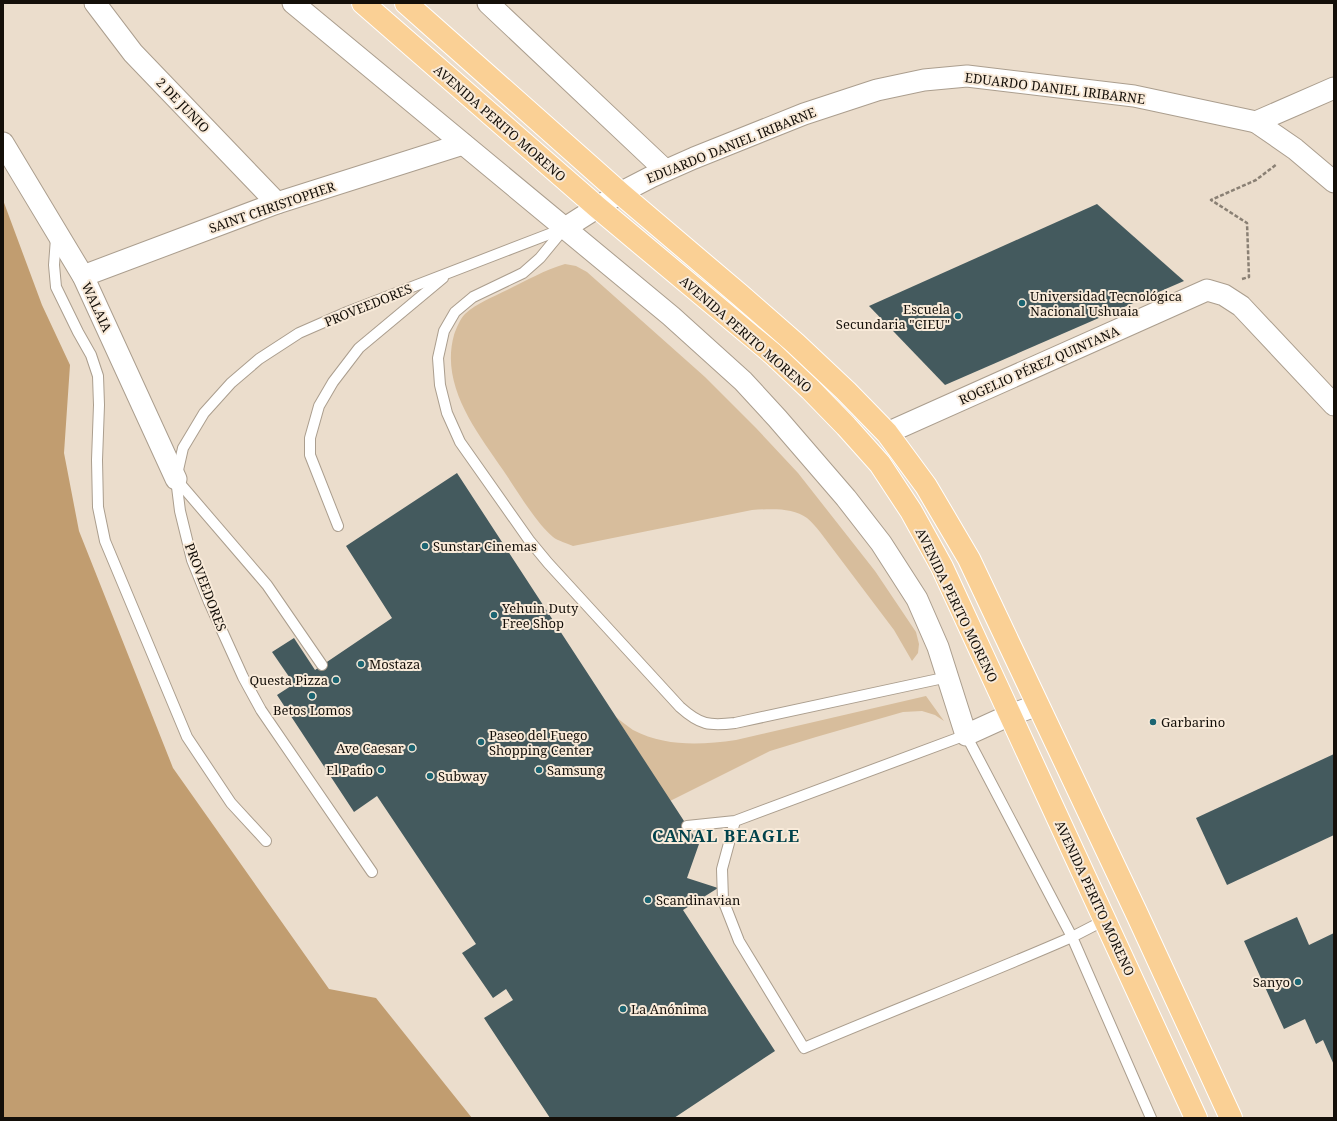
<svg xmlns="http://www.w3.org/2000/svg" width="1337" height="1121" font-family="'Noto Serif',serif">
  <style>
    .green { fill: #d7bd9c }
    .water { fill: #c19d70 }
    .building { fill: #445a5e }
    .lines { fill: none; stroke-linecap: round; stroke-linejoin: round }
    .service-casing { stroke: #ab9e8e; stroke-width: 12 }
    .minor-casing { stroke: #ab9e8e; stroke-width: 23 }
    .primary-casing { stroke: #fff; stroke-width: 24 }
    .path { stroke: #8a8074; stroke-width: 2.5; stroke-dasharray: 4 2; stroke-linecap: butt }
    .service { stroke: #fff; stroke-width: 10 }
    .minor { stroke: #fff; stroke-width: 21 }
    .primary { stroke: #fad095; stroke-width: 22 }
    .poi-dot { fill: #1c6572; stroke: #f8ead9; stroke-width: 1.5 }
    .labels { text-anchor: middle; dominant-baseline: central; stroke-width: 4; stroke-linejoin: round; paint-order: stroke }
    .street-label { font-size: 13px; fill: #140f09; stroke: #f8ead9 }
    .poi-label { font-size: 13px; fill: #140f09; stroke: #f8ead9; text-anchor: start }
    .district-label { font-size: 17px; font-weight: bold; letter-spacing: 1px; fill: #02434c; stroke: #f8ead9 }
  </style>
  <rect width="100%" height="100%" fill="#ebddcc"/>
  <!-- green -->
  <g class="green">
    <path d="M 565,264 L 576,266 L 587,272 L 705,377 L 756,428 L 798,473 L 875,571 L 916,632 L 919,644 L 918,653 L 912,661 L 894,630 L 820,532 C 816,527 812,522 807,518 C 793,507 769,509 752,510 L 573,546 C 567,543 558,541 553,537 C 536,523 516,489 503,470 C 476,431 440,385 454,335 C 456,329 460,319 465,314 C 477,303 493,297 507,290 C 526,281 544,270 565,264 Z"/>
    <path d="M 926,696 L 944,721 L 935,715 L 922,711 L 903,712 L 816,737 L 770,751 L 670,801 L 616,717 C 621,721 627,726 633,730 C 666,747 701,745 736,740 Z"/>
  </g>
  <!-- water -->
  <polygon class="water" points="3,200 42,305 70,365 64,453 79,531 173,768 329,989 376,998 472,1118 3,1118"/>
  <!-- building -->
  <g class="building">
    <polygon points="1097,204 1184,281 945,385 869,306"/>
    <polygon points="457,473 699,844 687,878 718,888 683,910 775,1051 674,1118 550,1118 484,1018 513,1000 506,989 493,998 462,953 476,944 377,796 354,812 277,695 294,684 272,652 294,638 315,670 392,618 346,546"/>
    <polygon points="1334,754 1334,835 1227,885 1196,818"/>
    <polygon points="1297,917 1309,945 1334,933 1334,1065 1323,1040 1316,1044 1305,1019 1284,1029 1244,941"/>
  </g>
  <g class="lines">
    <defs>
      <g id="service">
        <path d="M 563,230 L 540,258 L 523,273 L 473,297 L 455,312 L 444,331 L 438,358 L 440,385 L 447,413 L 460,442 L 529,540 L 548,563 L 680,707 C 700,725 709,726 735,723 L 948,677"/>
        <polyline points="56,238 54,265 56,287 78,332 91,355 98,376 99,405 97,460 98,507 105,541 187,737 231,803 266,841"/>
        <polyline points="176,479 267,585 322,665"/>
        <polyline points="338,526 310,455 310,438 319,406 333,382 359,348 443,278"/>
        <path d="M 687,826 L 735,821 L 966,735 L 1072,937 C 983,976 893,1010 804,1048 L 739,941 L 723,900 L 722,869 L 735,821"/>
        <polyline points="372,872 261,710 243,677 209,602 192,560 180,511 176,479 183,448 204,413 231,383 259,359 299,333 347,312 565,228"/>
        <polyline points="1105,920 1072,937 1151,1118"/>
      </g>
      <g id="minor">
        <polyline points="95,3 133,53 277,203"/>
        <polyline points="293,3 671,316 743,381 777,418 846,498 881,543 917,599 938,647 966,735 1010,715 1038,705"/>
        <polyline points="488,3 665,170"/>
        <polyline points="1256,122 1295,149 1334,182"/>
        <polyline points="3,143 83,276 176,479"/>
        <polyline points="565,228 620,193 651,177 694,158 804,114 877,90 924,80 967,76 1134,96 1256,122 1334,88"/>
        <polyline points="83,276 277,203 463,144"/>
        <polyline points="887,433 1207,290 1224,295 1241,306 1334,405"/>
      </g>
      <g id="primary">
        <polyline points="363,3 597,207 773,354 810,389 846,426 880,464 911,511 942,567 1196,1118"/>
        <polyline points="406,3 620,193 740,295 795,343 846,391 887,433 926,486 969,559 1136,912 1231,1118"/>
      </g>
    </defs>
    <!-- service casing -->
    <use href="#service" class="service-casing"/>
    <!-- minor casing -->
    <use href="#minor" class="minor-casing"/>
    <!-- primary casing -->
    <use href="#primary" class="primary-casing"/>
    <!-- path -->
    <polyline class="path" points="1242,279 1249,277 1247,223 1211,200 1256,180 1277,164"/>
    <!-- service -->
    <use href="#service" class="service"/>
    <!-- minor -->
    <use href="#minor" class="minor"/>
    <!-- primary -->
    <use href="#primary" class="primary"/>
  </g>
  <!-- markers -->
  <g class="poi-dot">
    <circle cx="1022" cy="303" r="4"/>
    <circle cx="958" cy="316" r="4"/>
    <circle cx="425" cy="546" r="4"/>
    <circle cx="494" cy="615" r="4"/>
    <circle cx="361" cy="664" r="4"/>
    <circle cx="336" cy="680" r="4"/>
    <circle cx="312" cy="696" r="4"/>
    <circle cx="1153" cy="722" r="4"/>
    <circle cx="481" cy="742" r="4"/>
    <circle cx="412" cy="748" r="4"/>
    <circle cx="381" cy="770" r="4"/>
    <circle cx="539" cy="770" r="4"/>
    <circle cx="430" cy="776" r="4"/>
    <circle cx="648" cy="900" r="4"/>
    <circle cx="1298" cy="982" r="4"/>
    <circle cx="623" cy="1009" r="4"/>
  </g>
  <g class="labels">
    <!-- street labels -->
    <g class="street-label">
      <text transform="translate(1055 88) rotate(7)">EDUARDO DANIEL IRIBARNE</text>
      <text transform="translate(183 105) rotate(46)">2 DE JUNIO</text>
      <text transform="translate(500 123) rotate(41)">AVENIDA PERITO MORENO</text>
      <text transform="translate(731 145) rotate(-22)">EDUARDO DANIEL IRIBARNE</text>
      <text transform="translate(272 207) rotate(-19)">SAINT CHRISTOPHER</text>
      <text transform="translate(368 305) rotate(-22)">PROVEEDORES</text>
      <text transform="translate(97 307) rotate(65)">WALAIA</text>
      <text transform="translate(746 334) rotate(41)">AVENIDA PERITO MORENO</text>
      <text transform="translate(1039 365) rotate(-24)">ROGELIO PÉREZ QUINTANA</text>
      <text transform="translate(206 587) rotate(69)">PROVEEDORES</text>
      <text transform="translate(957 605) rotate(64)">AVENIDA PERITO MORENO</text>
      <text transform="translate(1095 898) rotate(65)">AVENIDA PERITO MORENO</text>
    </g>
    <!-- poi labels -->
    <g class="poi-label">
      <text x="1030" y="296">Universidad Tecnológica<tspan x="1030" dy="15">Nacional Ushuaia</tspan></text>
      <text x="950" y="309" text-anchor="end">Escuela<tspan x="950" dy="15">Secundaria "CIEU"</tspan></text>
      <text x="433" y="546">Sunstar Cinemas</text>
      <text x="502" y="608">Yehuin Duty<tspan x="502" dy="15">Free Shop</tspan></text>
      <text x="369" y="664">Mostaza</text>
      <text x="328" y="680" text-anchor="end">Questa Pizza</text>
      <text x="312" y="710" text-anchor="middle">Betos Lomos</text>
      <text x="1161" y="722">Garbarino</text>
      <text x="489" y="735">Paseo del Fuego<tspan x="489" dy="15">Shopping Center</tspan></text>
      <text x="404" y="748" text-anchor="end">Ave Caesar</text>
      <text x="373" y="770" text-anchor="end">El Patio</text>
      <text x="547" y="770">Samsung</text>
      <text x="438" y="776">Subway</text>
      <text x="656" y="900">Scandinavian</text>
      <text x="1290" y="982" text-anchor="end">Sanyo</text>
      <text x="631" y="1009">La Anónima</text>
    </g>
    <!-- district labels -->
    <g class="district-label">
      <text x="726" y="835">CANAL BEAGLE</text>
    </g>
  </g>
  <!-- border -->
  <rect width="1337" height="1121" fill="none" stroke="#140f09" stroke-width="8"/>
</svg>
